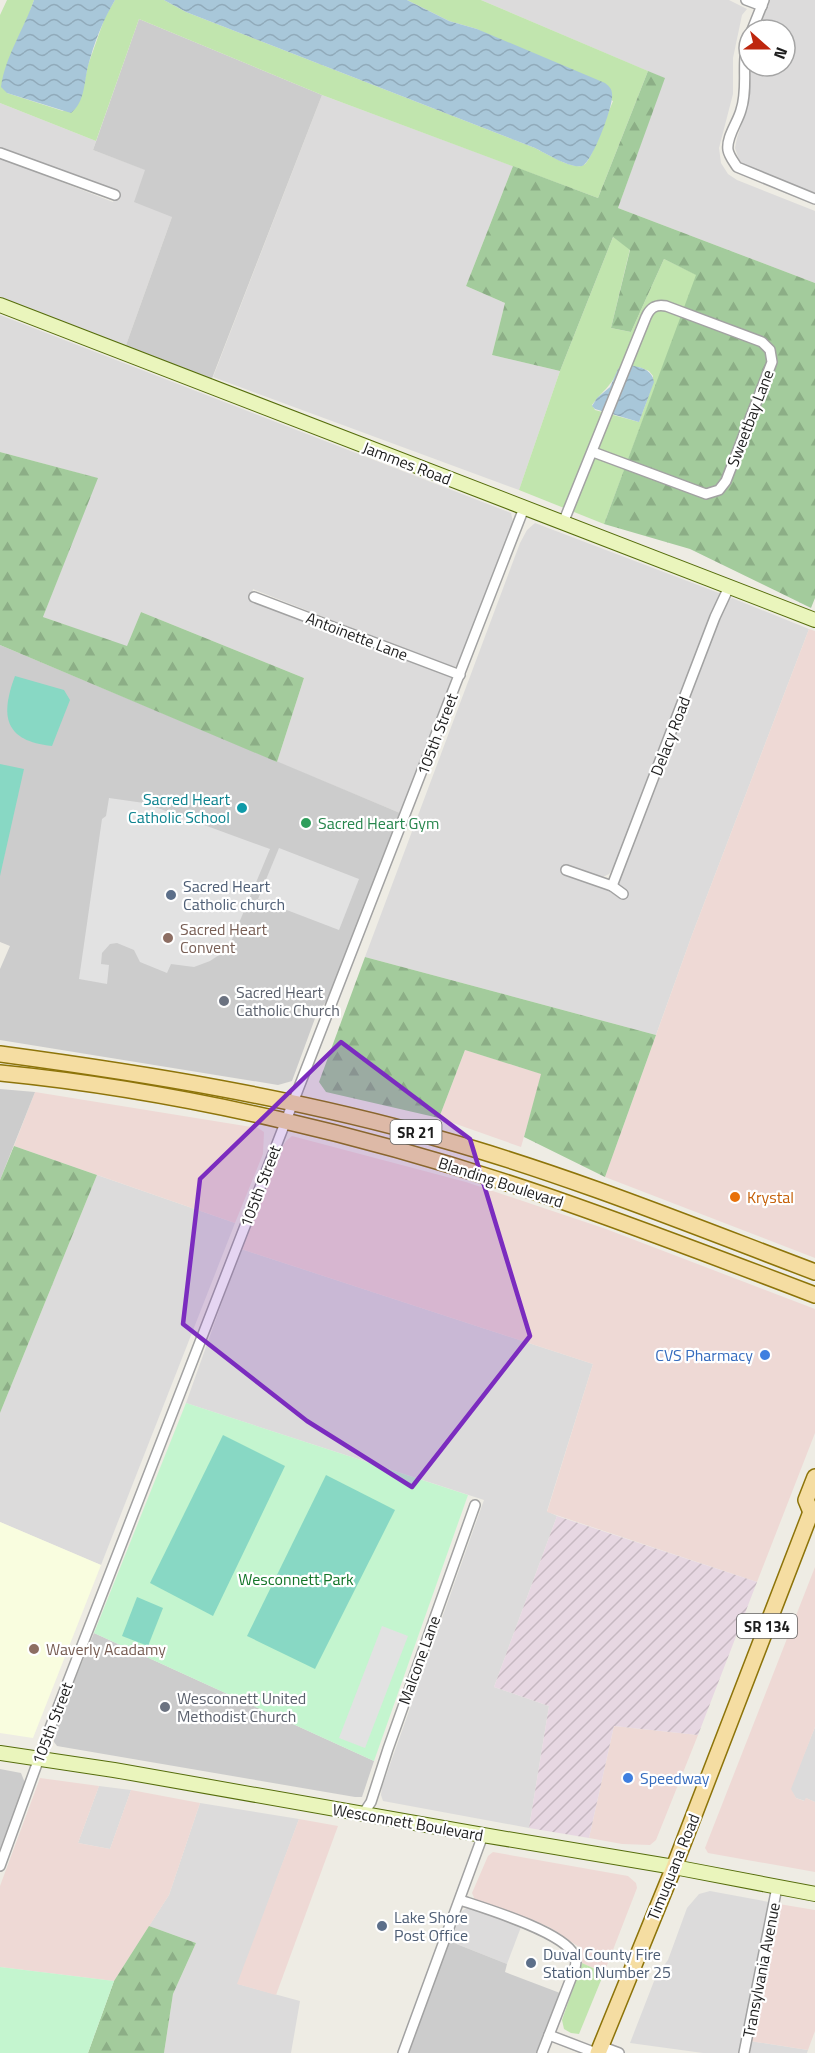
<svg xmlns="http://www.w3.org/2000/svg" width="815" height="2053" font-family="'Titillium Web',sans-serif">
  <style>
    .residential { fill: #dcdbdb }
    .commercial { fill: #eed9d5 }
    .industrial { fill: url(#industrial-furrows) }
    .education { fill: #f9fddf }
    .religious { fill: #ccc }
    .grass { fill: #c1e5ae; fill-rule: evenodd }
    .forest { fill: url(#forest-firs) }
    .park { fill: #c4f5cf }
    .pitch { fill: #88d8c4 }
    .parking { fill: #e2e2e2 }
    .water { fill: url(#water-waves) }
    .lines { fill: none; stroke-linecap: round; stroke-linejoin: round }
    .street-casing { stroke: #a2a2a2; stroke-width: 12 }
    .secondary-casing { stroke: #566d0c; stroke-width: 16 }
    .primary-casing { stroke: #8d740a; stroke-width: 18 }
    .street { stroke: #fff; stroke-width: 9 }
    .secondary { stroke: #eaf5bc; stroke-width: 14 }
    .primary { stroke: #f5dda2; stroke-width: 15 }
    .marked { fill: #7b2cbf; fill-opacity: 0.2; stroke: #7b2cbf; stroke-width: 4.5; stroke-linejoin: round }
    .culture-dot { fill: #0f9aa8; stroke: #fff; stroke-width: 2 }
    .leisure-dot { fill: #2e9e5b; stroke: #fff; stroke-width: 2 }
    .service-dot { fill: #5c6f8a; stroke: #fff; stroke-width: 2 }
    .education-dot { fill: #8d6e63; stroke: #fff; stroke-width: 2 }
    .worship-dot { fill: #6b7280; stroke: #fff; stroke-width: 2 }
    .food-dot { fill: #e8710a; stroke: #fff; stroke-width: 2 }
    .shop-dot { fill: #3f7fe0; stroke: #fff; stroke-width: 2 }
    .labels { text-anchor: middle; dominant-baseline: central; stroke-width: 4.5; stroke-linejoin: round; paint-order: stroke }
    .shield { fill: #fff; stroke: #626262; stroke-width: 1.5 }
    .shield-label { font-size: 15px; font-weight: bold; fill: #1e1e1e }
    .street-label { font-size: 16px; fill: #1e1e1e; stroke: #fff }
    .culture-label { font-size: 16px; fill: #0d838f; stroke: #fff; text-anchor: end }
    .leisure-label { font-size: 16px; fill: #27864d; stroke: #fff; text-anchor: start }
    .service-label { font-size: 16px; fill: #4e5e75; stroke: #fff; text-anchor: start }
    .education-label { font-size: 16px; fill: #785e54; stroke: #fff; text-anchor: start }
    .worship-label { font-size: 16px; fill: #5b616d; stroke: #fff; text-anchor: start }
    .food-label { font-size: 16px; fill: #c56008; stroke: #fff; text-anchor: start }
    .shop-label { font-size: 16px; fill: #366cbe; stroke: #fff; text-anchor: end }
    .park-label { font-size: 16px; fill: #137528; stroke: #fff }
  </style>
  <defs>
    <pattern id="industrial-furrows" width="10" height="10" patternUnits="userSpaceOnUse" patternTransform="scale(1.5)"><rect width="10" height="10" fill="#e7d7e2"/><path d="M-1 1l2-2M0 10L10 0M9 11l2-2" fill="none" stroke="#c6b8c1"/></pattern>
    <pattern id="forest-firs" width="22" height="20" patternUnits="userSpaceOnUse" patternTransform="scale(1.5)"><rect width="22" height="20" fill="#a3cb9c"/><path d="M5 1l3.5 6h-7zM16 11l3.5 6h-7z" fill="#8cae86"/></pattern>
    <pattern id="water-waves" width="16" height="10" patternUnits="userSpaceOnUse" patternTransform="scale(1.5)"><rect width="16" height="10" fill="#a8c7d9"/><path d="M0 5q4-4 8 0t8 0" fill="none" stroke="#90aaba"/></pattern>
  </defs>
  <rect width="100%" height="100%" fill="#eeece4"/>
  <!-- residential -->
  <g class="residential">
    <polygon points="481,0 729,0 747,9 742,15 733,58 733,94 719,148 721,163 728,174 737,180 815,211 815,283 618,208 664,78"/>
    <polygon points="770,0 815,0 815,193 743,164 739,160 735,148 737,138 749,102 749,66 785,66 785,30 758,30"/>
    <polygon points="322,95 513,166 466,286 505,303 492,355 560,371 519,490 213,377"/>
    <polygon points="0,103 96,141 93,150 146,170 172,217 125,348 0,299 0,158 113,202 118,192 0,148"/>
    <polygon points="0,315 511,513 513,522 460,663 456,667 445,665 253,589 250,601 451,676 453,681 400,813 277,762 304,678 141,612 127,647 43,617 97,478 0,452"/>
    <polygon points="535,523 719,593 719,598 617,862 609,874 601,878 566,865 563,872 611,891 624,899 627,892 619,887 618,880 719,619 729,600 732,598 809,629 692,935 656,1035 365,957 520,543 527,530"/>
    <polygon points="97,1175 235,1223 101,1565 0,1522 0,1413"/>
    <polygon points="241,1249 593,1364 547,1511 557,1516 494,1687 549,1706 529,1828 383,1801 381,1795 382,1787 484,1500 186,1403"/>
    <polygon points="815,1727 815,1802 806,1798 805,1801 796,1798 790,1789"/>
    <polygon points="99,1786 131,1790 110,1849 78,1843"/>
    <polygon points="200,1803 299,1819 238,1984 300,2001 291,2053 164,2053 173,1994 196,1943 149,1926 169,1895"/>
    <polygon points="710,1891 769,1902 769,1909 741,2053 703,2053 630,2043 656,1976 668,1960 687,1908 699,1894"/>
    <polygon points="468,1907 521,1927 507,1964 449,1941 462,1911"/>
    <polygon points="750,2041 808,2050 807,2053 748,2053"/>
  </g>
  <!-- commercial -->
  <g class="commercial">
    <polygon points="809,629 815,631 815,1258 605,1177 692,935"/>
    <polygon points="465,1050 542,1074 521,1147 439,1118"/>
    <polygon points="35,1092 258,1128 264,1132 263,1154 235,1223 14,1146"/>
    <polygon points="292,1136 466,1182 606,1229 815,1309 815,1433 757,1582 547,1512 593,1364 241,1249 276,1158 286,1141"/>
    <polygon points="815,1567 815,1727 791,1789 796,1798 804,1801 806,1798 815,1802 815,1872 708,1853 705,1848"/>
    <polygon points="614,1726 698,1735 656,1840 650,1845 622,1844 589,1838"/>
    <polygon points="40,1778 99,1786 78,1843 110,1849 131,1790 200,1803 169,1895 114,1981 0,1967 0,1886"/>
    <polygon points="299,1819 338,1826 276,1995 237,1984"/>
    <polygon points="493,1852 628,1876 636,1883 637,1888 604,1973 582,1963 579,1947 549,1927 522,1916 475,1900 472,1893 488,1856"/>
    <polygon points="779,1904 815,1910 815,2031 808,2050 750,2041"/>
  </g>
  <!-- industrial -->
  <polygon class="industrial" points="557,1516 757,1582 698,1735 614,1726 589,1838 529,1828 549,1706 494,1687"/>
  <!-- education -->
  <polygon class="education" points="0,1522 101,1565 33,1738 0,1733"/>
  <!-- religious -->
  <g class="religious">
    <polygon points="139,19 322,95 211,381 125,348 172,217 134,202 145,170 93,150"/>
    <polygon points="0,645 400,813 329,998 317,1013 292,1081 278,1085 0,1040 0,969 10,946 0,942"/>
    <polygon points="0,1089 35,1092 0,1180"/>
    <polygon points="94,1633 374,1761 362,1797 355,1797 57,1746 54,1742 54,1731"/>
    <polygon points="0,1769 21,1773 25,1783 0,1855"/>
    <polygon points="449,1941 507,1964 505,1972 560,1993 536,2053 408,2053"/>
  </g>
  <!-- grass -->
  <g class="grass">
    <path d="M 7,0 L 34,0 L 26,23 L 7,93 L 63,111 L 82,93 L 88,65 L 105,17 L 115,0 L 164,0 L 186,12 L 535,148 C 545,153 570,168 581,166 C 586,165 588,160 591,155 L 613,101 L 477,29 L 449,21 L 407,0 L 481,0 L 648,71 L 598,198 L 322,95 L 139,19 L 96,141 L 0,103 L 0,15 Z"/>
    <path d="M 613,237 L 630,249 L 611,328 L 631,332 L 664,259 L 697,275 L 604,524 L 519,490 L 560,371 ZM 639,367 L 649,371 L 653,376 L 649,395 L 639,422 L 595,410 L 592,405 C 602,391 611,387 618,370 Z"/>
    <polygon points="582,1963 604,1973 579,2034 571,2033 564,2029 562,2020"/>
  </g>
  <!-- forest -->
  <g class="forest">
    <polygon points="648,71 665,78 618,208 815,283 815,598 811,608 690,549 604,524 696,275 664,259 631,332 611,328 630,250 613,237 560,371 492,355 505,303 466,286 513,166 598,198"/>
    <polygon points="0,452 98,478 43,617 127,646 141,612 304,678 277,762 0,645"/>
    <polygon points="365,957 656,1035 605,1177 524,1137 541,1074 465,1050 439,1118 326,1092 319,1082"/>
    <polygon points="14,1146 97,1175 0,1413 0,1180"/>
    <polygon points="149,1926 196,1943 173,1994 164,2053 88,2053 114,1981"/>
  </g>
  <!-- park -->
  <g class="park">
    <polygon points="186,1403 468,1495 374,1761 94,1633"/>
    <polygon points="0,1967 114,1981 88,2053 0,2053"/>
  </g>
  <!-- pitch -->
  <g class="pitch">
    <path d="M 15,676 L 64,690 L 70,700 L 52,746 C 4,741 0,716 15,676 Z"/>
    <polygon points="0,764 24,769 0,876"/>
    <polygon points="223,1435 285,1466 213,1616 150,1583"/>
    <polygon points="326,1475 395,1510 315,1669 247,1636"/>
    <polygon points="137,1597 163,1608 148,1646 122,1636"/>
  </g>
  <!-- parking -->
  <g class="parking">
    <polygon points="109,798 144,803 270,849 231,942 222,953 210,961 194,967 171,964 167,973 140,962 134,950 117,943 110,944 102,953 101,964 109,965 107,984 79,979 102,819 106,816"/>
    <polygon points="279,848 359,879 339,930 258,899"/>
    <polygon points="382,1626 408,1636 365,1748 339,1738"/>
  </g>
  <!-- water -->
  <g class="water">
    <path d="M 34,0 L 115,0 C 103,20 94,43 88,66 C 84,82 85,102 71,113 L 7,93 L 1,87 C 5,57 24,29 34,0 Z"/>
    <path d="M 164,0 L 407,0 L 449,21 L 477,29 L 605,83 C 609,86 612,89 612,94 C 614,105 592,163 582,166 C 571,169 545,153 535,148 L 186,12 Z"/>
    <path d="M 629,365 C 640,367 652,369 654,382 L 639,422 L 595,409 L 592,406 L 597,398 L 610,387 L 618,369 L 622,366 Z"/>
  </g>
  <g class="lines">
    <defs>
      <g id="street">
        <polyline points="746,0 762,6"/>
        <polyline points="752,30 764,0"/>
        <path d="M 749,39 C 740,62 749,86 741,110 C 738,122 726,137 728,150 C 729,156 734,162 737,167 L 815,199"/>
        <polyline points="0,153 115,195"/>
        <path d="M 563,523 L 646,317 C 650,308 655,304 666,306 L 762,342 L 770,350 L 772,362 L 726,481 L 719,490 L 706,494 L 593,452"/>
        <polyline points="254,597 460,675"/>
        <polyline points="566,870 612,886 623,894"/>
        <polyline points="612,886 715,617 729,587"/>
        <polyline points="363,1814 371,1802 388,1749 475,1505"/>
        <polyline points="0,1866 50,1728 524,508"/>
        <path d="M 460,1900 C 484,1908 564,1932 574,1955 C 577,1959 576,1963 575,1968 L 542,2053"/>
        <polyline points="549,2035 596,2053"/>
        <polyline points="600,2046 619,2053"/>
        <polyline points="403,2053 483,1835"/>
        <polyline points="744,2053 777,1887"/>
      </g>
      <g id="secondary">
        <polyline points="0,305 815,620"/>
        <polyline points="0,1753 114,1770 483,1835 674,1867 815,1894"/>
      </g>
      <g id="primary">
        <path d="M 0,1054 C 148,1074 296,1098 440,1139 C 568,1175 691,1225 815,1272"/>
        <path d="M 0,1073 C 183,1091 374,1137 547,1196 C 637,1227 726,1261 815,1295"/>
        <polyline points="811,1512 806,1500 815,1477"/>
        <polyline points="598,2053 674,1867 811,1512 815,1509"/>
      </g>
    </defs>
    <!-- street casing -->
    <use href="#street" class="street-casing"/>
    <!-- secondary casing -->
    <use href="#secondary" class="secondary-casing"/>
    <!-- primary casing -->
    <use href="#primary" class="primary-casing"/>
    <!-- street -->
    <use href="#street" class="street"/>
    <!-- secondary -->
    <use href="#secondary" class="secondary"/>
    <!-- primary -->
    <use href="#primary" class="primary"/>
  </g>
  <!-- marked area -->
  <path class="marked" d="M 341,1042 L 470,1139 L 530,1336 L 412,1487 L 307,1421 L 183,1324 L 200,1179 Z"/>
  <!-- markers -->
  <circle class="culture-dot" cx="242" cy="808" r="6"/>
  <circle class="leisure-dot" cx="306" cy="823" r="6"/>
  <g class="service-dot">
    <circle cx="171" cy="895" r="6"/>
    <circle cx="382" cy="1926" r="6"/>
    <circle cx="531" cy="1963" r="6"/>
  </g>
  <g class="education-dot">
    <circle cx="168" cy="938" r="6"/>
    <circle cx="34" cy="1649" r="6"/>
  </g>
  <g class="worship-dot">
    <circle cx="224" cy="1001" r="6"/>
    <circle cx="165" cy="1707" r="6"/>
  </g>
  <circle class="food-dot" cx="735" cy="1197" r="6"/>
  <g class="shop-dot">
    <circle cx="765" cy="1355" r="6"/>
    <circle cx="628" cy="1778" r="6"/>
  </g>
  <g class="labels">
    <!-- shield labels -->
    <g class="shield">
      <rect x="390.5" y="1120" width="51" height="24" rx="4.5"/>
      <rect x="737" y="1614" width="60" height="24" rx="4.5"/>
    </g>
    <g class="shield-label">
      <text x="416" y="1132">SR 21</text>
      <text x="767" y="1626">SR 134</text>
    </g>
    <!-- street labels -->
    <g class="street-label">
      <text transform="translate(750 418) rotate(-69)">Sweetbay Lane</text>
      <text transform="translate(407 463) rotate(21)">Jammes Road</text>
      <text transform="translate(357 636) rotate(21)">Antoinette Lane</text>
      <text transform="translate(437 734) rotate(-69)">105th Street</text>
      <text transform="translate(670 736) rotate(-69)">Delacy Road</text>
      <text transform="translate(501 1182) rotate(18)">Blanding Boulevard</text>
      <text transform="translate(260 1186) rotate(-69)">105th Street</text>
      <text transform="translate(419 1660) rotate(-70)">Malcone Lane</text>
      <text transform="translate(52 1723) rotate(-69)">105th Street</text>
      <text transform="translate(408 1822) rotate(10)">Wesconnett Boulevard</text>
      <text transform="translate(673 1867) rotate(-68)">Timuquana Road</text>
      <text transform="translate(761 1970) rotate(-79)">Transylvania Avenue</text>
    </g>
    <!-- culture labels -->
    <g class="culture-label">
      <text x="230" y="799">Sacred Heart<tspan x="230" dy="18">Catholic School</tspan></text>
    </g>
    <!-- leisure labels -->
    <g class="leisure-label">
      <text x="318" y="823">Sacred Heart Gym</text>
    </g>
    <!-- service labels -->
    <g class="service-label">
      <text x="183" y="886">Sacred Heart<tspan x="183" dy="18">Catholic church</tspan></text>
      <text x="394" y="1917">Lake Shore<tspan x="394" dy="18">Post Office</tspan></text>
      <text x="543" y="1954">Duval County Fire<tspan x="543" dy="18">Station Number 25</tspan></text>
    </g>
    <!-- education labels -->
    <g class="education-label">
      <text x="180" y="929">Sacred Heart<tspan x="180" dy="18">Convent</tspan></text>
      <text x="46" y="1649">Waverly Acadamy</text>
    </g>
    <!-- worship labels -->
    <g class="worship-label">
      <text x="236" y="992">Sacred Heart<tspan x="236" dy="18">Catholic Church</tspan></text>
      <text x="177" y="1698">Wesconnett United<tspan x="177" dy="18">Methodist Church</tspan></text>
    </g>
    <!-- food labels -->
    <g class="food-label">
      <text x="747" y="1197">Krystal</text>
    </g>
    <!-- shop labels -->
    <g class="shop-label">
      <text x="753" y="1355">CVS Pharmacy</text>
      <text x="640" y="1778" text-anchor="start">Speedway</text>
    </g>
    <!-- park labels -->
    <g class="park-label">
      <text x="296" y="1579">Wesconnett Park</text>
    </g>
  </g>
  <!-- north arrow -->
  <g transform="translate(767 48) rotate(111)"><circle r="28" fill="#ffffff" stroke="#a5a5a5" stroke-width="1.5"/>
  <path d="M0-4.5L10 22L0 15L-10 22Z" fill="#be260e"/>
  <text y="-9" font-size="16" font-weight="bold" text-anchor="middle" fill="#1e1e1e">N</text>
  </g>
</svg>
